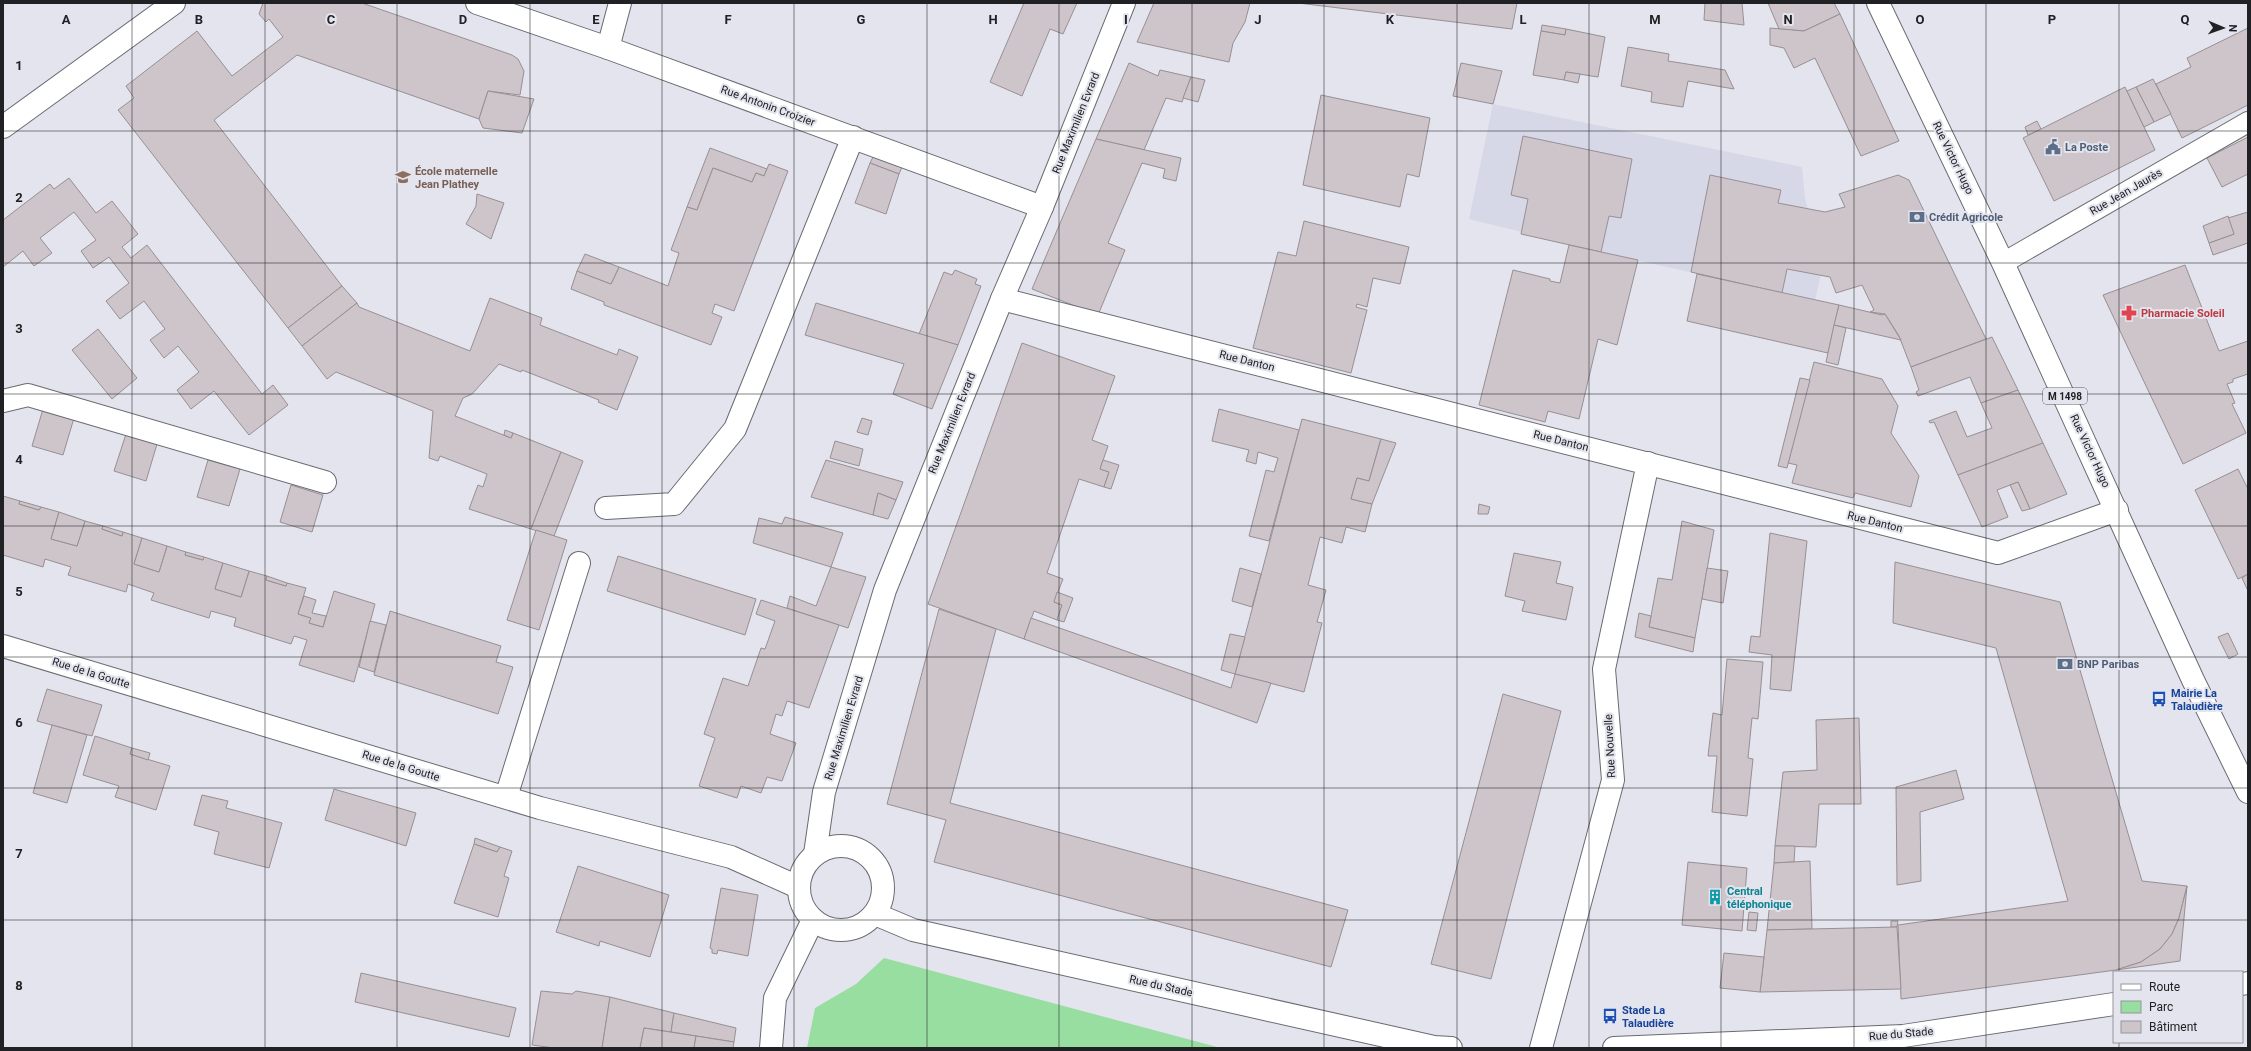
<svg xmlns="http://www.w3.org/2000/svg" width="2251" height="1051" font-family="Roboto,sans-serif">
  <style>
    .built { fill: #d6d8e8 }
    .green { fill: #98dea1 }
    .building { fill: #cec5cb; stroke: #978f94 }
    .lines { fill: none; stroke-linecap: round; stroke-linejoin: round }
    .lane-casing { stroke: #6a6b72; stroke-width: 22 }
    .street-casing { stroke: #6a6b72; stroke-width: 24 }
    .primary-casing { stroke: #6a6b72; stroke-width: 24 }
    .lane { stroke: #fff; stroke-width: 20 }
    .street { stroke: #fff; stroke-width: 22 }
    .primary { stroke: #fff; stroke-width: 22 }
    .grid { fill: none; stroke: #202124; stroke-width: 1; stroke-opacity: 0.55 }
    .labels { text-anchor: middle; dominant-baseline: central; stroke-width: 4; stroke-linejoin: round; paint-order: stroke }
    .shield { fill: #e3e4ed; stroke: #5a5c60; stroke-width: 1 }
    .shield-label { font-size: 10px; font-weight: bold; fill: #202124 }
    .street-label { font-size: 11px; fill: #202124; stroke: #e3e4ed }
    .service-label { font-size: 11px; font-weight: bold; fill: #4e5e75; stroke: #e3e4ed; text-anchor: start }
    .education-label { font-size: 11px; font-weight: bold; fill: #785e54; stroke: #e3e4ed; text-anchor: start }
    .health-label { font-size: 11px; font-weight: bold; fill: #be3a42; stroke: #e3e4ed; text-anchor: start }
    .transit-label { font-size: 11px; font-weight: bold; fill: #164399; stroke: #e3e4ed; text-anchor: start }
    .culture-label { font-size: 11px; font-weight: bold; fill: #0d838f; stroke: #e3e4ed; text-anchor: start }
    .grid-label { font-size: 13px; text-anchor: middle; font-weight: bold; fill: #202124; stroke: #e3e4ed; stroke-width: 4; stroke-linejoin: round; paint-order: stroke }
  </style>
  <rect width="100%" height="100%" fill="#e3e4ed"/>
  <!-- built -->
  <polygon class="built" points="1493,104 1802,167 1805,199 1824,262 1815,300 1640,261 1469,219"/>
  <!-- green -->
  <polygon class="green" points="884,958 1221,1048 807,1048 815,1008 856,984"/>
  <!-- building -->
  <g class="building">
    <polygon points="263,3 362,3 512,55 518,59 524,71 520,95 488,91 479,119 297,55 214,120 342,286 288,328 118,110 134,98 126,86 197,31 232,76 283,37 269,19 266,22 259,14"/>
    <polygon points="1024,3 1077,3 1063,34 1050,29 1022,96 990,82"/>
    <polygon points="1154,3 1250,3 1245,22 1233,43 1229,62 1137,42"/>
    <polygon points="1298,3 1517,3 1512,29"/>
    <polygon points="1705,3 1742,3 1744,25 1704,20"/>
    <polygon points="1768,3 1834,3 1840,14 1804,31 1779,29"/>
    <polygon points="1840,14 1899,141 1861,156 1815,58 1794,68 1784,48 1770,45 1770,28 1804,31"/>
    <polygon points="1542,25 1566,29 1565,35 1541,31"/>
    <polygon points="2248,28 2248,105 2182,138 2156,84 2191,67 2187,58"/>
    <polygon points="1566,29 1605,37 1598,77 1566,72 1564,80 1533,75 1541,31 1565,35"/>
    <polygon points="1628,47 1669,54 1668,61 1725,70 1734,89 1688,81 1683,107 1651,102 1652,92 1621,86"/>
    <polygon points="1129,63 1158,76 1160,70 1191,77 1182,102 1166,98 1144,150 1096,139"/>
    <polygon points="1461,63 1502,71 1493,104 1453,96"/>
    <polygon points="1566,72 1580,74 1578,83 1564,80"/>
    <polygon points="1191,77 1205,80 1198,102 1183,98"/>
    <polygon points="2153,79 2171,114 2154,122 2136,87"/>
    <polygon points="2125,87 2155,150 2054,201 2023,138"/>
    <polygon points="2136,87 2154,122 2144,127 2127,91"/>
    <polygon points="488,91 534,99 522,133 483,128 479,119"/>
    <polygon points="1321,95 1430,118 1419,177 1407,174 1400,207 1303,185"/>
    <polygon points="2037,121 2041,129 2028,135 2025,127"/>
    <polygon points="1523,136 1632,159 1621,218 1609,216 1601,252 1521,234 1528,199 1511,195"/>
    <polygon points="2248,137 2248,174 2222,187 2207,158"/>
    <polygon points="1096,139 1181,158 1176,181 1163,178 1165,169 1142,163 1108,243 1125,250 1098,315 1032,289"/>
    <polygon points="710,148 767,169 764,176 756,173 752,182 713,168 697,210 687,207"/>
    <polygon points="873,157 902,167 899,174 870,163"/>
    <polygon points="870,163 899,174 886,214 855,203"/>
    <polygon points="769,164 788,171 734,311 715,304 712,313 722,317 711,345 604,305 604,302 571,289 577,271 611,284 619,267 668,286 679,253 671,250 687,207 697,210 713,168 752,182 756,173 764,176"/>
    <polygon points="1710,175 1781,190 1778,203 1825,212 1845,207 1839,194 1898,175 1909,180 1986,339 1911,367 1899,336 1885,314 1870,312 1874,310 1862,285 1836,293 1830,277 1787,269 1782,293 1691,272"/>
    <polygon points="69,178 96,213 112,201 138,234 122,247 131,258 147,245 262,394 273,385 288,405 249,435 214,391 191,409 177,390 199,372 178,346 164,358 150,340 165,329 144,301 120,319 106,301 129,283 109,257 93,268 81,251 96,240 74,212 40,238 52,253 34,266 23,251 3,267 3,220 50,184 54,189"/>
    <polygon points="477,194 504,203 491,239 466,224 476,206"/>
    <polygon points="2248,212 2248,243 2213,255 2209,243 2234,234 2228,218"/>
    <polygon points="2228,216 2234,234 2209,243 2203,226"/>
    <polygon points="1304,221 1409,247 1400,284 1373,278 1367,307 1357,304 1356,307 1367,310 1351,373 1253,348 1278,252 1296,256"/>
    <polygon points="1569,245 1638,260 1617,345 1598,339 1579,419 1548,411 1545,422 1479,405 1513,270 1550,279 1550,281 1560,283"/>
    <polygon points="585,254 619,267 611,284 577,271"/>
    <polygon points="2185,265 2219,351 2248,341 2248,374 2233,379 2233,382 2227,384 2235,403 2232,404 2246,433 2183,464 2103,295"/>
    <polygon points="955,270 977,279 975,284 981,286 958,345 919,334 944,272 952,275"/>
    <polygon points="1697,274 1839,305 1828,353 1687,321"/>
    <polygon points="342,286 357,303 302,346 288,328"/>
    <polygon points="490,298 542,318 540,325 617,355 619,349 638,357 617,410 598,402 599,400 522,370 521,372 499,364 472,394 463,398 455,416 511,438 513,433 561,452 531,529 469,509 478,485 483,487 487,474 440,456 438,461 429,458 433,411 336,372 327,379 302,346 357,303 359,307 470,351"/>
    <polygon points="816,303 958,345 932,409 893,394 904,364 805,335"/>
    <polygon points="1839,305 1882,315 1885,314 1901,340 1834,325"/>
    <polygon points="1834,325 1846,328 1838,365 1826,362"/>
    <polygon points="98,329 137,378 112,399 72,350"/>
    <polygon points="1992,337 2018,390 1981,403 1970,377 1918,396 1916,392 1919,390 1911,367"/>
    <polygon points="1022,343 1115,376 1092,440 1108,446 1100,469 1109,472 1104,487 1079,479 1047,573 1063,579 1054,602 1062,605 1057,620 1034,611 1024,639 928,604"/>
    <polygon points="1814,362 1882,379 1898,406 1891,433 1919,476 1911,507 1855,493 1853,498 1792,483 1797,465 1788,463"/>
    <polygon points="1800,378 1810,380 1787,468 1778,466"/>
    <polygon points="2018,390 2043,443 1958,475 1934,422 1930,423 1929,421 1956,411 1967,437 1992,428 1981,403"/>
    <polygon points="43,409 74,418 63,455 32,446"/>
    <polygon points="1219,409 1299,430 1269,541 1249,536 1266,470 1274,472 1278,458 1258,452 1256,464 1246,461 1249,450 1212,441"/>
    <polygon points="862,418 872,421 868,435 857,432"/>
    <polygon points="1302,419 1381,439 1369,481 1357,478 1351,499 1372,504 1365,532 1346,527 1342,543 1320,537 1308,585 1326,590 1317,622 1322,623 1304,692 1235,674"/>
    <polygon points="505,430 513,433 511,438 504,435"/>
    <polygon points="126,434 157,444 146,481 114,471"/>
    <polygon points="1381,439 1396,443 1372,504 1351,499 1357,478 1369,481"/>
    <polygon points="835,441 863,449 859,466 830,458"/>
    <polygon points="2043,443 2067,494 2030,509 2018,482 1997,490 2008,517 1982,527 1958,475"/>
    <polygon points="561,452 583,461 554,536 531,529"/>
    <polygon points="208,460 240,469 229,506 197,497"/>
    <polygon points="826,460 903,482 896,500 878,493 873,515 811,497"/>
    <polygon points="1103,460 1119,465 1111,489 1104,487 1109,472 1100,469"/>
    <polygon points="2238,469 2248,489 2248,574 2238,579 2195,490"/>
    <polygon points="2018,482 2030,509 2022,511 2010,485"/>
    <polygon points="291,485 323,495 312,532 280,522"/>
    <polygon points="878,493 896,500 888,519 873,515"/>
    <polygon points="3,496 20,501 19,504 39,510 41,507 59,512 51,539 77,546 85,521 103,526 102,529 122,536 123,532 142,538 134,564 159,572 167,546 186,552 185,555 203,560 204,557 223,563 215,589 241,597 249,571 267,576 266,580 286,586 287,583 306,588 298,614 311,618 309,623 323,627 334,591 375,604 354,682 299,665 307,640 294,636 291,644 234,626 236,618 211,611 209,618 151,600 154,593 128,584 126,592 68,575 71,567 45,559 43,567 3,555"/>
    <polygon points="20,501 41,507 39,510 19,504"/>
    <polygon points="1479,504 1490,507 1488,514 1478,514"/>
    <polygon points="59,512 85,521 77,546 51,539"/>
    <polygon points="785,517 843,533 831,567 753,543 759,518 782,524"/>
    <polygon points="1682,521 1714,530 1695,638 1649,627 1658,578 1672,580"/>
    <polygon points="103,526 123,532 122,536 102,529"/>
    <polygon points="536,530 567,540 539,630 507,620"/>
    <polygon points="1770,533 1807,541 1791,691 1770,689 1772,655 1749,652 1751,636 1760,637"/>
    <polygon points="142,538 167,546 159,572 134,564"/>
    <polygon points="186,552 204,557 203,560 185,555"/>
    <polygon points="1514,553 1561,562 1556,583 1573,587 1566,620 1522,611 1525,601 1505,596"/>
    <polygon points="618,556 756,599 745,635 607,591"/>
    <polygon points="1895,562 2060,602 2142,881 2187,886 2179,918 2172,934 2160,949 2141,962 2116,970 1901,999 1898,925 2068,901 1996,648 1893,623"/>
    <polygon points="223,563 249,571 241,597 215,589"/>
    <polygon points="831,567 866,577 848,628 787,608 790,596 816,606"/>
    <polygon points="1240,568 1261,574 1252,607 1232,601"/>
    <polygon points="1707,568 1728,571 1723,603 1702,599"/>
    <polygon points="2248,574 2248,591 2242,578"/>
    <polygon points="267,576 287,583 286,586 266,580"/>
    <polygon points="1057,592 1073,598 1064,622 1057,620 1062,605 1054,602"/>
    <polygon points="304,596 316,600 312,613 326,616 323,627 309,623 311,618 298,614"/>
    <polygon points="761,600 839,625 809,708 787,701 782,716 776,714 770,734 796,743 782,781 767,777 761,793 741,786 737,798 699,786 715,738 704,734 723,678 748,686 761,648 765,649 775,621 756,614"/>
    <polygon points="939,609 996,629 950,803 1348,910 1331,967 934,862 946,820 887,804"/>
    <polygon points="390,611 501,646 496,662 513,667 498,714 374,675"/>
    <polygon points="1639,613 1651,616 1649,627 1695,638 1693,652 1635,637"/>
    <polygon points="1031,618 1231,688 1235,674 1271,683 1257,723 1024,639"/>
    <polygon points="370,621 386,625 374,672 359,667"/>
    <polygon points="2228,633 2238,654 2229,659 2218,637"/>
    <polygon points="1230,634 1245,637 1235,674 1221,670"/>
    <polygon points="1727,659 1763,662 1758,719 1752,718 1748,758 1753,759 1747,816 1712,812 1717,756 1708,756 1713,713 1722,715"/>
    <polygon points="47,689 102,705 92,736 37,721"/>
    <polygon points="1503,694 1561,711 1491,979 1431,964"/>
    <polygon points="1859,718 1861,804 1819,804 1816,847 1775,846 1783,772 1817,770 1816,720"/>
    <polygon points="52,725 87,735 67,803 33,793"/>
    <polygon points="95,736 132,748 130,754 170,766 156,810 115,797 119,786 83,775"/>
    <polygon points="132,748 150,753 148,760 130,754"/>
    <polygon points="1956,770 1964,799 1920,812 1921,881 1897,885 1896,787"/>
    <polygon points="334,789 416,813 406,846 325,820"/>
    <polygon points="202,795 228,801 226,808 282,823 269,868 214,854 219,832 194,825"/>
    <polygon points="475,838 500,847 497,852 474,844"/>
    <polygon points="474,844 497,852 500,847 512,851 504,876 509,878 498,917 454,903"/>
    <polygon points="1775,846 1795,846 1794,862 1774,863"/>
    <polygon points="1810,861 1812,929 1767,930 1774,863"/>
    <polygon points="1688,862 1747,868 1742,931 1682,925"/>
    <polygon points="578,866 669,895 650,957 600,941 599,946 556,932"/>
    <polygon points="2187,886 2180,961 2116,970 2141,962 2160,949 2172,934 2179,918"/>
    <polygon points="721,888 758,895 748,956 718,950 717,954 712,953 712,949 710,948"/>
    <polygon points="1749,912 1758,913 1756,931 1747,930"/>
    <polygon points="1891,921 1898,921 1897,927 1891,927"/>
    <polygon points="1897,927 1901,989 1760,992 1767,930"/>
    <polygon points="1724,953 1764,957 1760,992 1720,988"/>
    <polygon points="361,973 516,1008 509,1037 355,1002"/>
    <polygon points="541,991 572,994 576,991 610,997 602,1048 554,1048 532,1045"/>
    <polygon points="610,997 674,1013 671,1032 644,1028 640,1048 602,1048"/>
    <polygon points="674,1013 736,1028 734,1042 671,1032"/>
    <polygon points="644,1028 696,1036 694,1048 640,1048"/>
    <polygon points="696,1036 734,1042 733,1048 694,1048"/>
  </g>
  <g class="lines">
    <defs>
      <polyline id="lane" points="2003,263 2248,122"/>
      <g id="street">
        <polyline points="477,3 608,48 1042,207"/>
        <polyline points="608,48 620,3"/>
        <polyline points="3,127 174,3"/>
        <polyline points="1002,299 1998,553 2117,510"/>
        <polyline points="3,401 28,395 325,482"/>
        <polyline points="606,508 674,504 735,429 853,137"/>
        <polyline points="3,646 540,808 731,857 798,887"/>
        <polyline points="506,797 579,563"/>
        <circle cx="841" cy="888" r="42"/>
        <polyline points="815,854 824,792 885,590 1002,299 1042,207 1124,3"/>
        <polyline points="875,914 913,930 1434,1047 1451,1048"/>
        <polyline points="2242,984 2248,983"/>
        <polyline points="771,1048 775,998 813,920"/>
        <polyline points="1541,1048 1613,780 1604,669 1648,463"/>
        <polyline points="1614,1048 1903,1036 2114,1004"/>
      </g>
      <polyline id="primary" points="1878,3 2003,263 2193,680 2248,792"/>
    </defs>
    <!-- lane casing -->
    <use href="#lane" class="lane-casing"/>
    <!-- street casing -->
    <use href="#street" class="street-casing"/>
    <!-- primary casing -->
    <use href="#primary" class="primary-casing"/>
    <!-- lane -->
    <use href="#lane" class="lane"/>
    <!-- street -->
    <use href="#street" class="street"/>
    <!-- primary -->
    <use href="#primary" class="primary"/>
  </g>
  <!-- grid -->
  <path class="grid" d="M 132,3 L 132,1048M 265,3 L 265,1048M 397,3 L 397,1048M 530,3 L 530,1048M 662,3 L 662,1048M 794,3 L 794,1048M 927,3 L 927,1048M 1059,3 L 1059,1048M 1192,3 L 1192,1048M 1324,3 L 1324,1048M 1457,3 L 1457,1048M 1589,3 L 1589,1048M 1721,3 L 1721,1048M 1854,3 L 1854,1048M 1986,3 L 1986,1048M 2119,3 L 2119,972M 3,131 L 2248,131M 3,263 L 2248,263M 3,394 L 2248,394M 3,526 L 2248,526M 3,657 L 2248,657M 3,788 L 2248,788M 3,920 L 2248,920M 2119,1042 L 2119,1048"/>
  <!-- icons -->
  <defs>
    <symbol id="civic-bare" viewBox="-9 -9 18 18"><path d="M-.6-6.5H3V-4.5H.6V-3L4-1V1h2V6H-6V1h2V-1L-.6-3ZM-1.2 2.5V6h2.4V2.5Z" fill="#5c6f8a" stroke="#e3e4ed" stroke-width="2.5" paint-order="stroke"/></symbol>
    <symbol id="school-bare" viewBox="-9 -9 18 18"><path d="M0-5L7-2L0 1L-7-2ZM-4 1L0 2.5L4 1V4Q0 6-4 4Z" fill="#8d6e63" stroke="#e3e4ed" stroke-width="2.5" paint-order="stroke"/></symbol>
    <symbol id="bank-bare" viewBox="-9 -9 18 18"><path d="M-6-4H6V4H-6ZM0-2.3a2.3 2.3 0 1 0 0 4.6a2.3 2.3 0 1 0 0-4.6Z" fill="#5c6f8a" stroke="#e3e4ed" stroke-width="2.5" paint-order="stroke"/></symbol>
    <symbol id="pharmacy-bare" viewBox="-9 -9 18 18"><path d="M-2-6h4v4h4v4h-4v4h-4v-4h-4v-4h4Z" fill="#e0444e" stroke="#e3e4ed" stroke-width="2.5" paint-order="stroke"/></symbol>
    <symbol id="bus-bare" viewBox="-9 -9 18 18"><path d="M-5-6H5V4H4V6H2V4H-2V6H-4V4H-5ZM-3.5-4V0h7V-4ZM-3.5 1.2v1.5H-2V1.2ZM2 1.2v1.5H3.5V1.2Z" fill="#1a4fb4" stroke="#e3e4ed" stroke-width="2.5" paint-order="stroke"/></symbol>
    <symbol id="building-bare" viewBox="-9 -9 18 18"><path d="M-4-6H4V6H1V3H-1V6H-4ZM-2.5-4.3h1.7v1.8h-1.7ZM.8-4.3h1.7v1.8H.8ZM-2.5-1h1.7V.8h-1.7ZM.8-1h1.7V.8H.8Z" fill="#0f9aa8" stroke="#e3e4ed" stroke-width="2.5" paint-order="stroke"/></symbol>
  </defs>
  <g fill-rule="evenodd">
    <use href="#civic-bare" x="2042" y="136" width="22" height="22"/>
    <use href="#school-bare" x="392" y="166" width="22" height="22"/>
    <use href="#bank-bare" x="1906" y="206" width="22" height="22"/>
    <use href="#pharmacy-bare" x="2118" y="302" width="22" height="22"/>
    <use href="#bank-bare" x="2054" y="653" width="22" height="22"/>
    <use href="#bus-bare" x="2148" y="688" width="22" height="22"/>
    <use href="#building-bare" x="1704" y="886" width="22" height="22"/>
    <use href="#bus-bare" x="1599" y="1005" width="22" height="22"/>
  </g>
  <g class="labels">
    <!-- shield labels -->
    <rect class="shield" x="2043" y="388" width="44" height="16" rx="3"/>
    <g class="shield-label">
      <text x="2065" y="396">M 1498</text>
    </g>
    <!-- street labels -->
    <g class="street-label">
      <text transform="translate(768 106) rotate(20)">Rue Antonin Croizier</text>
      <text transform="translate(1076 123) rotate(-68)">Rue Maximilien Evrard</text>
      <text transform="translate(1953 158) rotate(64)">Rue Victor Hugo</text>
      <text transform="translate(2126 192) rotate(-30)">Rue Jean Jaurès</text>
      <text transform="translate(1247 361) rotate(14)">Rue Danton</text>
      <text transform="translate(952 423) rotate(-68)">Rue Maximilien Evrard</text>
      <text transform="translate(1561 441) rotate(14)">Rue Danton</text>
      <text transform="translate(2090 451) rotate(65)">Rue Victor Hugo</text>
      <text transform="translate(1875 522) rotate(14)">Rue Danton</text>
      <text transform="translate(91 673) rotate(17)">Rue de la Goutte</text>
      <text transform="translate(844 728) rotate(-73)">Rue Maximilien Evrard</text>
      <text transform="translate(1610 746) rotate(-93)">Rue Nouvelle</text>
      <text transform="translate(401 766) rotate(17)">Rue de la Goutte</text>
      <text transform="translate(1161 986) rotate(13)">Rue du Stade</text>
      <text transform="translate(1901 1034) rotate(-5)">Rue du Stade</text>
    </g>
    <!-- service labels -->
    <g class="service-label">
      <text x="2065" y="147">La Poste</text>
      <text x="1929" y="217">Crédit Agricole</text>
      <text x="2077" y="664">BNP Paribas</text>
    </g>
    <!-- education labels -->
    <g class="education-label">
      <text x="415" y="171">École maternelle<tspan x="415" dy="13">Jean Plathey</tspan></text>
    </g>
    <!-- health labels -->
    <g class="health-label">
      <text x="2141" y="313">Pharmacie Soleil</text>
    </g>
    <!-- transit labels -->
    <g class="transit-label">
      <text x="2171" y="693">Mairie La<tspan x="2171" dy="13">Talaudière</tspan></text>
      <text x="1622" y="1010">Stade La<tspan x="1622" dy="13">Talaudière</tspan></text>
    </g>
    <!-- culture labels -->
    <g class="culture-label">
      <text x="1727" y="891">Central<tspan x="1727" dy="13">téléphonique</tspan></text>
    </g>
  </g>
  <g class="grid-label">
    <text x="66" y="24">A</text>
    <text x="199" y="24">B</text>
    <text x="331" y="24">C</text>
    <text x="463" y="24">D</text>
    <text x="596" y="24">E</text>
    <text x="728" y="24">F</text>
    <text x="861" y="24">G</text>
    <text x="993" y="24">H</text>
    <text x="1126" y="24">I</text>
    <text x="1258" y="24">J</text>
    <text x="1390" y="24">K</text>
    <text x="1523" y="24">L</text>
    <text x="1655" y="24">M</text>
    <text x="1788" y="24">N</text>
    <text x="1920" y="24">O</text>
    <text x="2052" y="24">P</text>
    <text x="2185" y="24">Q</text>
    <text x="19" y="70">1</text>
    <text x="19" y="202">2</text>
    <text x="19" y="333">3</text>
    <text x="19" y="464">4</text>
    <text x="19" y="596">5</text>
    <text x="19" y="727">6</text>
    <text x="19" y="858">7</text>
    <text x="19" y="990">8</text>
  </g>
  <!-- border -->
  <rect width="2251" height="1051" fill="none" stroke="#202124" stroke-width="8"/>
  <!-- legend -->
  <rect x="2113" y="971" width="130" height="72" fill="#e3e4ed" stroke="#95969d"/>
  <rect x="2121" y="984" width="20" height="6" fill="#ffffff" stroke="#95969d"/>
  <text x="2149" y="991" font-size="12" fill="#202124">Route</text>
  <rect x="2121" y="1001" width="20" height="12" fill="#98dea1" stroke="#95969d"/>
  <text x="2149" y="1011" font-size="12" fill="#202124">Parc</text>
  <rect x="2121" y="1021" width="20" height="12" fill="#cec5cb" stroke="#95969d"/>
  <text x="2149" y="1031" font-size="12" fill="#202124">Bâtiment</text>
  <!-- north arrow -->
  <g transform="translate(2223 28) rotate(92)" stroke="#e3e4ed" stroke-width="3" paint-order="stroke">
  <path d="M0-3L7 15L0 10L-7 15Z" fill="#202124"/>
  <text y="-6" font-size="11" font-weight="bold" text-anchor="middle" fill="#202124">N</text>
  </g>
</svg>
